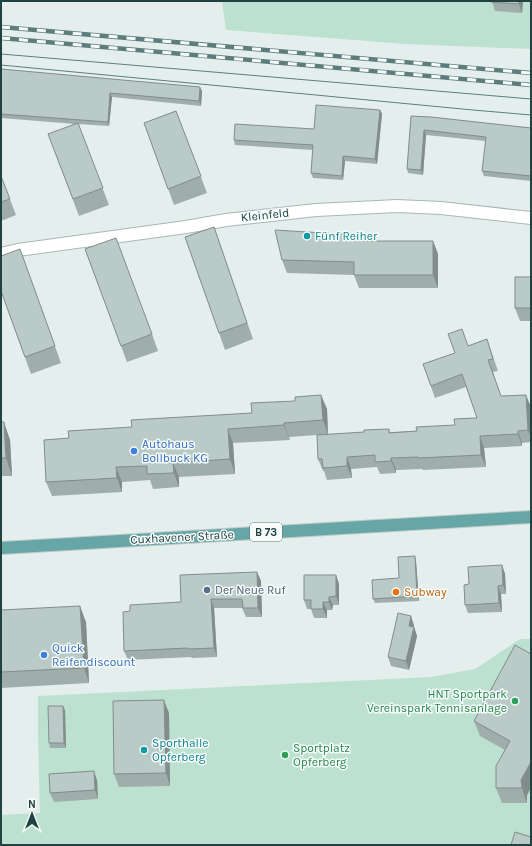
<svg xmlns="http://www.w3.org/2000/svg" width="532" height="846" font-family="Karla,sans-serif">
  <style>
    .green { fill: #bce1d0 }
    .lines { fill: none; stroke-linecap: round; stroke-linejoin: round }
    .minor-casing { stroke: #a6b8b6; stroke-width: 14 }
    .major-casing { stroke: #c1caca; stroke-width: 14 }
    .minor { stroke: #fff; stroke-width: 12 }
    .major { stroke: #66a6a7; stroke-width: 12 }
    .tram { stroke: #5d7d7d; stroke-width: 1 }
    .rail-casing { stroke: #5d7d7d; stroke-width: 4.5 }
    .rail { stroke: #f5fbf9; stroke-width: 3; stroke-dasharray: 9; stroke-linecap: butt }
    .wall { fill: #9faeab }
    .shaded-wall { fill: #828d8b }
    .building { fill: #b9cac7; stroke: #828d8b }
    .culture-dot { fill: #0f9aa8; stroke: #f5fbf9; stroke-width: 1.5 }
    .shop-dot { fill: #3f7fe0; stroke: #f5fbf9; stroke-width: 1.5 }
    .service-dot { fill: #5c6f8a; stroke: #f5fbf9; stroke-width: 1.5 }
    .food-dot { fill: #e8710a; stroke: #f5fbf9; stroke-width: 1.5 }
    .leisure-dot { fill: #2e9e5b; stroke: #f5fbf9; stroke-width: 1.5 }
    .labels { text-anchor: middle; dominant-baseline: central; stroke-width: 3; stroke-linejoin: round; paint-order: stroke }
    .shield { fill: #f5fbf9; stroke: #617a79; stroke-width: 1 }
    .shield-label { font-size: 11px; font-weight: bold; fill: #224242 }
    .street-label { font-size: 12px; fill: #224242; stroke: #f5fbf9 }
    .culture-label { font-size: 12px; fill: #0d838f; stroke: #f5fbf9; text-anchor: start }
    .shop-label { font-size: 12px; fill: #366cbe; stroke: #f5fbf9; text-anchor: start }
    .service-label { font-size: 12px; fill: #4e5e75; stroke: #f5fbf9; text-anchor: start }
    .food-label { font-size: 12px; fill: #c56008; stroke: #f5fbf9; text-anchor: start }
    .leisure-label { font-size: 12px; fill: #27864d; stroke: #f5fbf9; text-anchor: end }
  </style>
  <rect width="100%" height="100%" fill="#e4efed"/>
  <!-- green -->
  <g class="green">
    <polygon points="222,1 531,1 531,49 406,44 226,30"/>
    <polygon points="520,639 531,639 531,845 1,845 1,815 40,813 38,740 38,696 431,677 475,669"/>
  </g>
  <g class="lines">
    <defs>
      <polyline id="minor" points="1,254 18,250 186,227 226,220 316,210 397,206 441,208 531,218"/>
      <polyline id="major" points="1,548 531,517"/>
    </defs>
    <!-- minor casing -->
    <use href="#minor" class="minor-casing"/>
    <!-- major casing -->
    <use href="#major" class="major-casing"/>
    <!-- minor -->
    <use href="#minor" class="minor"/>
    <!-- major -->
    <use href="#major" class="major"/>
    <!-- tram -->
    <g class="tram">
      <polyline points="1,54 531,99"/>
      <polyline points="1,65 473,110 531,115"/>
    </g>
    <defs>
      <g id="rail">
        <polyline points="1,27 531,73"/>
        <polyline points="1,38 531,85"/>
      </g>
    </defs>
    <!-- rail casing -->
    <use href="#rail" class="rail-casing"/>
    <!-- rail -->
    <use href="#rail" class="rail"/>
  </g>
  <!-- wall -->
  <g class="wall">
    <polygon points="492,1 523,1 522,13 495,11"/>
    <polygon points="1,69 202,91 201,106 112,97 109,126 78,124 109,205 79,216 48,134 75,124 1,118"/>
    <polygon points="380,110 382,114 377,164 345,161 343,180 313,178 311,173 313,150 235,145 234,140 314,129"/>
    <polygon points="176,111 207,193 174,205 144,123"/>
    <polygon points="411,116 531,128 531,181 484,176 482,171 486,141 426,135 423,175 408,173 407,169"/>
    <polygon points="1,176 16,215 1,221"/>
    <polygon points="214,227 253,339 225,350 185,237"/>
    <polygon points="358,241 433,241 438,254 438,288 359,288 354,275 287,273 282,260"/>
    <polygon points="20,249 61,363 31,374 1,291"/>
    <polygon points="85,249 152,334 158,351 127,362"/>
    <polygon points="531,277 531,321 520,321 515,308"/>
    <polygon points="487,339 498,371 493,372 501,396 531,407 531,442 522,443 522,446 484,448 486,467 423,470 422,469 396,470 396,473 380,474 377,467 351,469 352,478 327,480 324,471 323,471 318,459 317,435 289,437 290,440 233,443 235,474 179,477 179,487 153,489 150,480 122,482 122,492 52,496 46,482 69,438 252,413 295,401 321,395 327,409 328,435 364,432 389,429 390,432 417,431 455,425 477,418 466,387 435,398 423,364 455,353 468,346"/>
    <polygon points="1,422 10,440 12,476 1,476"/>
    <polygon points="416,561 419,601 375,603 373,599 399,578"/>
    <polygon points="502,565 505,574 506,594 501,594 502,612 468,613 465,605 469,584"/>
    <polygon points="257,572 261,581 262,617 246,617 242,608 214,608 217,657 192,658 191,657 128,660 124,651 130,611 181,602"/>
    <polygon points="336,575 339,584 339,605 333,605 332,610 327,610 327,618 314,618 311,609 307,609 304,600"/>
    <polygon points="1,610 86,622 89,683 1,688"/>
    <polygon points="414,625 414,627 417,636 409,670 391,666 388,657"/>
    <polygon points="531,654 531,788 527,795 527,803 502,803 496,788 505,750 480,736 474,721"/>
    <polygon points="65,710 66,748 50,748 49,743"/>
    <polygon points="169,713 170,786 119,787 114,774"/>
    <polygon points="97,780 98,799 54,802 50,793"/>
  </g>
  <!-- shaded-wall -->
  <g class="shaded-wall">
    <polygon points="519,1 523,1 522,13 519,4"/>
    <polygon points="200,87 202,91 201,106 199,101"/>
    <polygon points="110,93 112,97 109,126 108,122"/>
    <polygon points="380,110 382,114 377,164 375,159"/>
    <polygon points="424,130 426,135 423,175 421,170"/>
    <polygon points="343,156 345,161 343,180 342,176"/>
    <polygon points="356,235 361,247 356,241"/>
    <polygon points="433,241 438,254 438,288 433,275"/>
    <polygon points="321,395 327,409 328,435 323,420"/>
    <polygon points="526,395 531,407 531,438 528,430"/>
    <polygon points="4,422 10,440 12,476 6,458"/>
    <polygon points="284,423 289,437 290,440 284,425"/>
    <polygon points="228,429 233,443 235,474 230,459"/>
    <polygon points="518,431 522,443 522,446 518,434"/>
    <polygon points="480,436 484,448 486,467 481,455"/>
    <polygon points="347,457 351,469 352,478 347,466"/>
    <polygon points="391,458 396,470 396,473 391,461"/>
    <polygon points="173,463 179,477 179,487 174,473"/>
    <polygon points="116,467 122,482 122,492 117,478"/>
    <polygon points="415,556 416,561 419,601 417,596"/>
    <polygon points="502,565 505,574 506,594 503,585"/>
    <polygon points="257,572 261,581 262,617 258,608"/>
    <polygon points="336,575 339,584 339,605 336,596"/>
    <polygon points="498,586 501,594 502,612 499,603"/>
    <polygon points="329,597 333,605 332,610 329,602"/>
    <polygon points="211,599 214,608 217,657 214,648"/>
    <polygon points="323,602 327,610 327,618 323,609"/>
    <polygon points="80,606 86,622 89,683 84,668"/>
    <polygon points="411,616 414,625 414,627 417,636 409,670 406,661 409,626"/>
    <polygon points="164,700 169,713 170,786 166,773"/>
    <polygon points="63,706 65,710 66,748 64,743"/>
    <polygon points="531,762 531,788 527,795 527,803 522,788 521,780"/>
    <polygon points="94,771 97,780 98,799 95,790"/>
  </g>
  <!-- building -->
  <g class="building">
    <polygon points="492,1 519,1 519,4 491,2"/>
    <polygon points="1,69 200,87 199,101 110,93 108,122 1,114"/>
    <polygon points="316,105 380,110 375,159 343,156 342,176 311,173 313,145 234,140 235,124 314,129"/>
    <polygon points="176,111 201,176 168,189 144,123"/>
    <polygon points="411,116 431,117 531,128 531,176 482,171 486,137 424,130 421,170 407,169"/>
    <polygon points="78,123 103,188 73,199 48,134"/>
    <polygon points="1,176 10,199 1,202"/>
    <polygon points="214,227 247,323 219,333 185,237"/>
    <polygon points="275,230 356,235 356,241 433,241 433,275 354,275 354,262 282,260"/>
    <polygon points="116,238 152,334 121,346 85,249"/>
    <polygon points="20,249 55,346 25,357 1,291 1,256"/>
    <rect x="515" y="277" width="16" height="31"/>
    <polygon points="462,329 468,346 487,339 493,359 488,360 501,396 526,395 528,430 518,431 518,434 480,436 481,455 418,458 418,457 391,458 391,461 375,462 375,455 347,457 347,466 323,468 322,459 318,459 317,435 364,432 364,430 389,429 389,433 417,431 416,427 455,425 454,419 477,418 462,374 431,386 423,364 455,353 448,334"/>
    <polygon points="321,395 323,420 284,423 284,425 228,429 230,459 173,463 174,473 147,474 147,466 116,467 117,478 46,482 44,440 69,438 68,431 132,427 131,420 252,413 251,403 295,401 295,397"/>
    <polygon points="1,422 4,422 6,458 1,458"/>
    <polygon points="415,556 417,596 373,599 372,580 399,578 398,557"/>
    <polygon points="502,565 503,585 498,586 499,603 465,605 464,585 469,584 468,567"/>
    <polygon points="257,572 258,608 243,608 242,599 211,599 214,648 189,649 188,648 124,651 123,612 130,611 130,605 181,602 180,575"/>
    <polygon points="304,575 336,575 336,596 329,597 329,602 323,602 323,609 311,609 311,600 304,600"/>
    <polygon points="80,606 84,668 1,672 1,610"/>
    <polygon points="398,613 411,616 409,626 414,627 406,661 388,657"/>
    <polygon points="515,645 531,654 531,762 521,780 522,788 496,788 496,766 510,741 474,721"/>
    <polygon points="164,700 166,773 114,774 113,701"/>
    <polygon points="48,706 63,706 64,743 49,743"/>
    <polygon points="94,771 95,790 50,793 49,774"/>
    <polygon points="515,832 531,837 531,845 511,845"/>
  </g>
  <!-- markers -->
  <g class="culture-dot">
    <circle cx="307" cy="236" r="4"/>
    <circle cx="144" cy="750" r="4"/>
  </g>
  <g class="shop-dot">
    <circle cx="134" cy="451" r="4"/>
    <circle cx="44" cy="655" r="4"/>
  </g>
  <circle class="service-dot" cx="207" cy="590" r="4"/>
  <circle class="food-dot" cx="396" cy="592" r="4"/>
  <g class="leisure-dot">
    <circle cx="515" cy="701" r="4"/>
    <circle cx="285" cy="755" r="4"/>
  </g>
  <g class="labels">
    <!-- shield labels -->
    <rect class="shield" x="250" y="523" width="32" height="18" rx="3"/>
    <g class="shield-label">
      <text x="266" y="532">B 73</text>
    </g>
    <!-- street labels -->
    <g class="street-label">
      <text transform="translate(265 215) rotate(-6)">Kleinfeld</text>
      <text transform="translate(182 537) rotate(-3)">Cuxhavener Straße</text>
    </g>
    <!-- culture labels -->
    <g class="culture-label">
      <text x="315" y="236">Fünf Reiher</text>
      <text x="152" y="743">Sporthalle<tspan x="152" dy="14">Opferberg</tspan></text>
    </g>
    <!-- shop labels -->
    <g class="shop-label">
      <text x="142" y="444">Autohaus<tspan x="142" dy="14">Bollbuck KG</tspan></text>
      <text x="52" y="648">Quick<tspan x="52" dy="14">Reifendiscount</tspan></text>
    </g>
    <!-- service labels -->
    <g class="service-label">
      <text x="215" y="590">Der Neue Ruf</text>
    </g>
    <!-- food labels -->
    <g class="food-label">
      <text x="404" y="592">Subway</text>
    </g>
    <!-- leisure labels -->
    <g class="leisure-label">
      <text x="507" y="694">HNT Sportpark<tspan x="507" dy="14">Vereinspark Tennisanlage</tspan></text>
      <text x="293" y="748" text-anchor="start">Sportplatz<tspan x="293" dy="14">Opferberg</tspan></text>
    </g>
  </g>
  <!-- border -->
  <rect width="532" height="846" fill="none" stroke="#224242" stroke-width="4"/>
  <!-- north arrow -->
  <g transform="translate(32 814)" stroke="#f5fbf9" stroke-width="3" paint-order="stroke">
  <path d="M0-3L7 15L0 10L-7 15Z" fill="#224242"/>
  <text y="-6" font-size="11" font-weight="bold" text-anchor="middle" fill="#224242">N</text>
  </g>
</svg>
